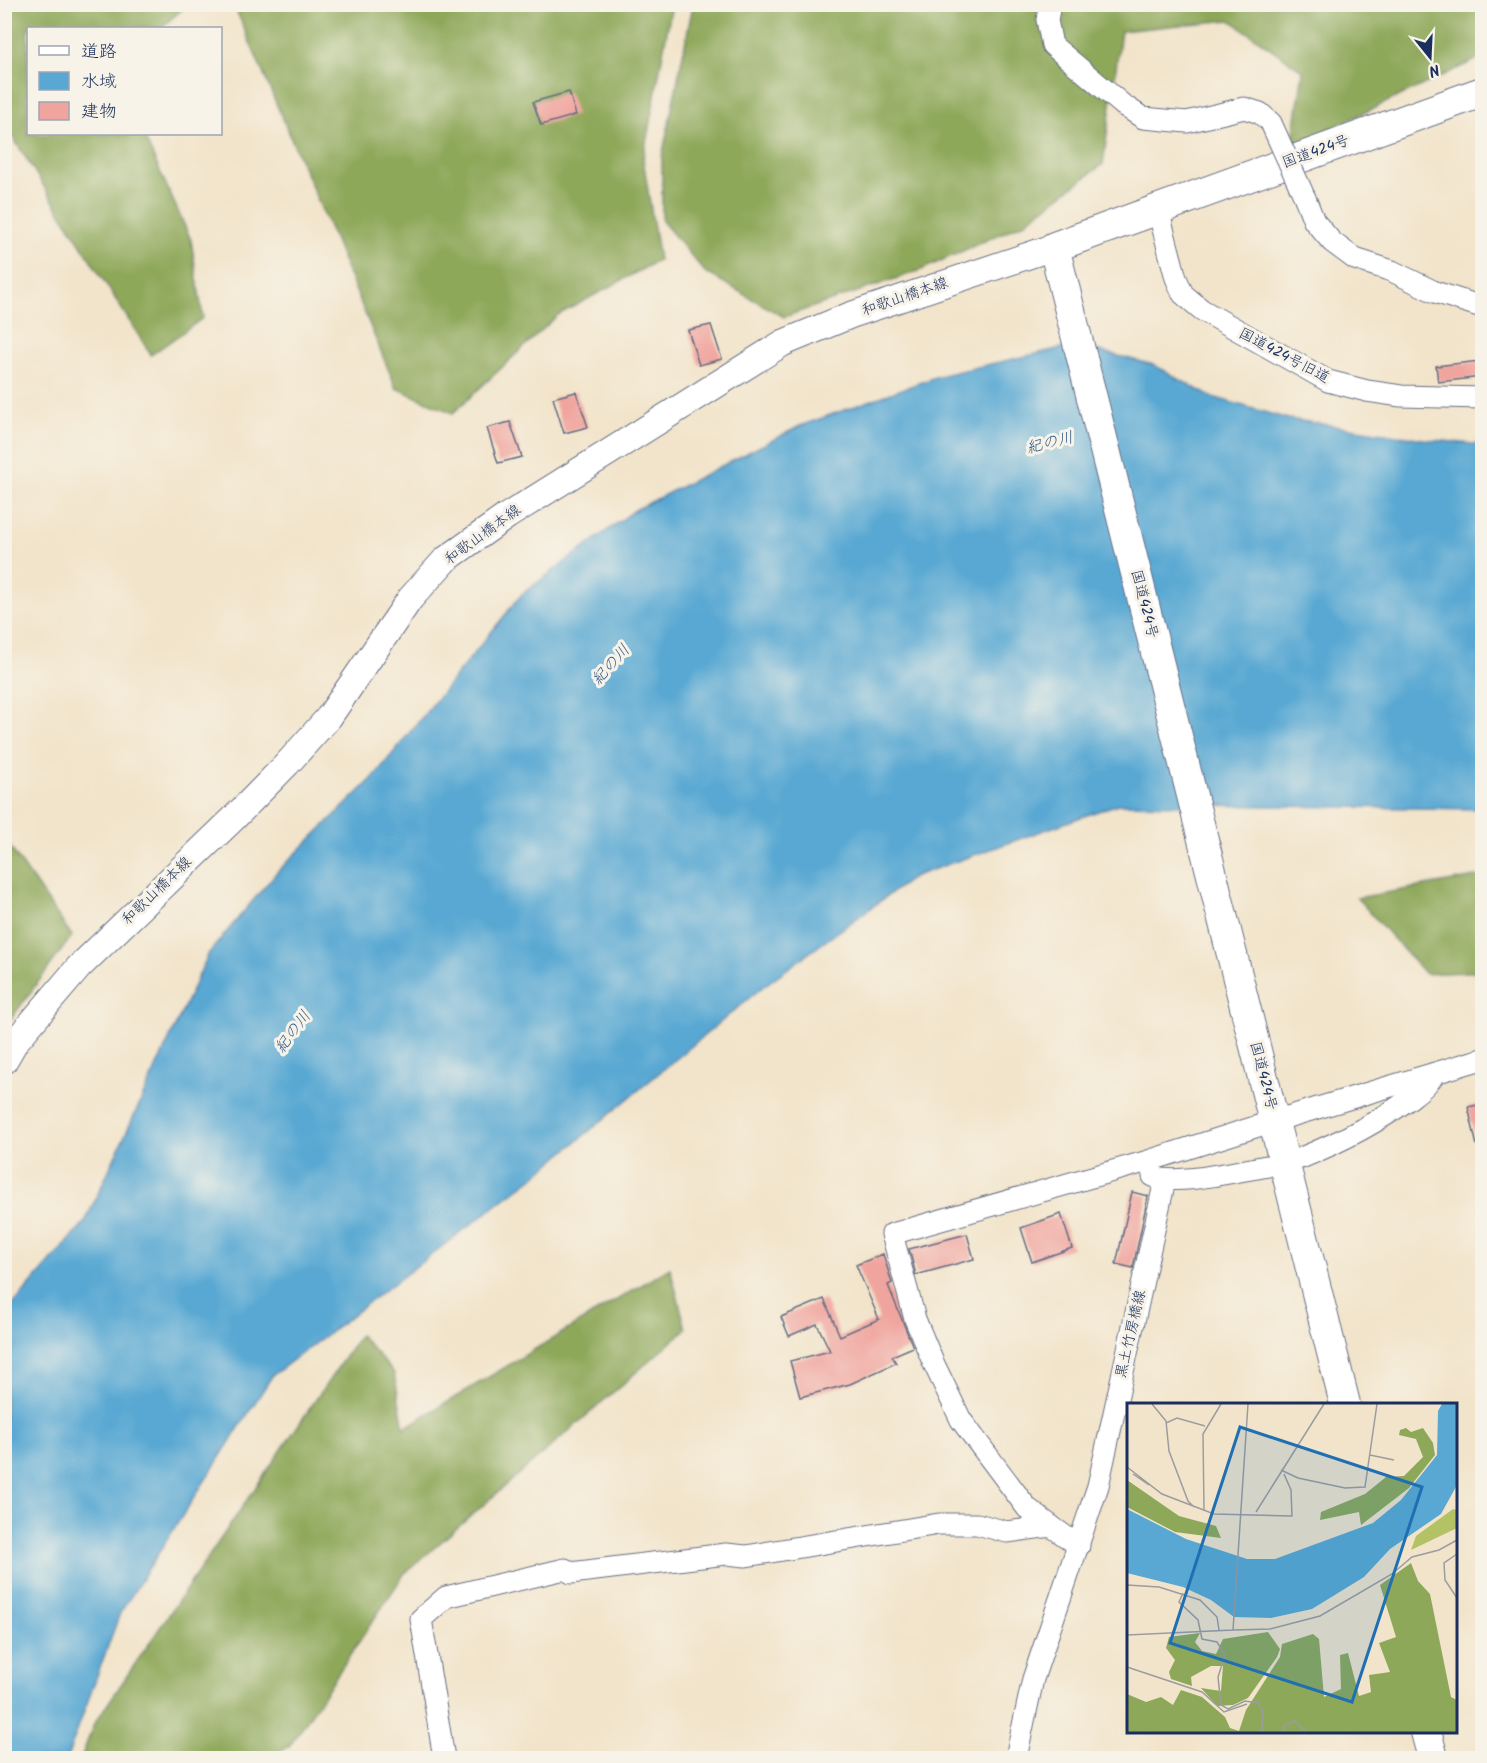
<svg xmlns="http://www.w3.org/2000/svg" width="1487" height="1763" font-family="Kalam,'Klee One',sans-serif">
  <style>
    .forest { fill: #8ea85a; stroke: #546c5c; stroke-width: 1.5 }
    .water { fill: #59a8d3; stroke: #3a6c98; stroke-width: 1.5 }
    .building { fill: #f0a49e }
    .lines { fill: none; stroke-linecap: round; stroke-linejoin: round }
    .minor-casing { stroke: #666e84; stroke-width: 23 }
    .major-casing { stroke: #666e84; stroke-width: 28 }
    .highway-casing { stroke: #666e84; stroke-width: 32 }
    .minor { stroke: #fff; stroke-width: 21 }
    .major { stroke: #fff; stroke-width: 26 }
    .highway { stroke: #fff; stroke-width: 30 }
    .minor-bridge-casing { stroke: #666e84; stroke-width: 23; stroke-linecap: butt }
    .minor-bridge { stroke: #fff; stroke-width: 21 }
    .labels { text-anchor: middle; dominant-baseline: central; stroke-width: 6; stroke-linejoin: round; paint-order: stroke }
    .street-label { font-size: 15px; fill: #1b2f5e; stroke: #f7f3e8 }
    .water-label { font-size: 16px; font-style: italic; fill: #315987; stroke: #f7f3e8 }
    .inset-road { fill: none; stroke: #9c9c9f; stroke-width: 1.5 }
    .view { fill: #1f6fb2; fill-opacity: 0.15; stroke: #1f6fb2; stroke-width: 3 }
    .inset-edge { fill: none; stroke: #1b2f5e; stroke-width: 3 }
  </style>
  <rect width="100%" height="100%" fill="#f7f3e8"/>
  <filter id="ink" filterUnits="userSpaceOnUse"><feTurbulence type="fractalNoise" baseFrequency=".0167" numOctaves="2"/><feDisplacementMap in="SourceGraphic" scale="12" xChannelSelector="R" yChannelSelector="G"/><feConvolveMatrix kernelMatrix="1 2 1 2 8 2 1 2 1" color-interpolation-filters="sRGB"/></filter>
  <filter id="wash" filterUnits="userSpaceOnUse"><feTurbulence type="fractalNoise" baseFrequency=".008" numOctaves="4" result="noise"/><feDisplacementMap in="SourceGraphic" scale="24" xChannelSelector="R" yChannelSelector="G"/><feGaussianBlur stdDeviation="1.35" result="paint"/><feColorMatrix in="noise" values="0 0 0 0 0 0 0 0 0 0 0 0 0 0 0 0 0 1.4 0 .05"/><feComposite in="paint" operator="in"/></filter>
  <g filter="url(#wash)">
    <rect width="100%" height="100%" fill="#f2e4ca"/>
    <!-- forest -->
    <g class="forest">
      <polygon points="5,4 187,5 161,28 28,28 28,134 143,134 191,240 203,318 151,355 5,125"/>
      <polygon points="234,5 672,5 643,159 659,260 558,315 453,413 396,388 333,236"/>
      <polygon points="693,5 1482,5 1482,57 1292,147 1303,71 1230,20 1121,31 1103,164 1024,223 921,270 784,317 705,272 662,221 662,157"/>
      <polygon points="5,840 72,936 5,1027"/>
      <polygon points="1482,876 1482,971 1425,974 1357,898"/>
      <polygon points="670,1268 686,1329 404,1574 289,1747 259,1758 81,1758 94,1724 360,1335 394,1373 404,1428"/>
    </g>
    <!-- water -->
    <polygon class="water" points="1075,345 1154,365 1209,396 1288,419 1424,439 1482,445 1482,809 1118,804 915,876 765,985 540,1172 272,1376 120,1613 67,1758 5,1758 5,1314 85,1222 209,953 277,872 372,779 522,594 635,510 800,426 938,376"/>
    <g id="blocks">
      <!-- building -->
      <g class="building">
        <polygon points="569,92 576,115 541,125 533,102"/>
        <polygon points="711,325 722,359 699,365 688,330"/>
        <polygon points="1480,361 1482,377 1438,382 1436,366"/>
        <polygon points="576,392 588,427 564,433 553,398"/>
        <polygon points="510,422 522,457 498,463 487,428"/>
        <polygon points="1482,1104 1482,1146 1477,1146 1468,1107"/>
        <polygon points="1132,1192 1148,1196 1133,1268 1116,1264"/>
        <polygon points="1061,1214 1072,1248 1032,1262 1021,1228"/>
        <polygon points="967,1234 974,1259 916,1275 909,1249"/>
        <polygon points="883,1254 892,1283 888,1285 913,1347 892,1356 896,1363 850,1384 800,1397 790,1361 830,1351 817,1324 789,1336 781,1317 824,1299 840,1336 879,1319 856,1265"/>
      </g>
    </g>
  </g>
  <g filter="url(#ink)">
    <use href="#blocks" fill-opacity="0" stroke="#666e84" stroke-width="1.5"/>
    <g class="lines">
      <defs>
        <g id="minor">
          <polyline points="1050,4 1047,20 1052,45 1123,105 1143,118 1187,122 1244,108 1260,113 1271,123"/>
          <polyline points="1305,198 1314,221 1332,242 1355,259 1392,271 1435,292 1482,307"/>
          <polyline points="1158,210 1176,278 1183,294 1202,310 1328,381 1367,391 1401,396 1482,398"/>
          <path d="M 1301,1158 C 1340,1142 1376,1124 1409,1099 C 1419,1091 1429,1084 1435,1073"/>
          <path d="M 1153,1176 C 1174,1187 1241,1170 1268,1166"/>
          <polyline points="1051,1526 1027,1508 961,1420 933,1362 915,1319 892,1234 1148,1161 1274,1121 1482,1059"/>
          <polyline points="444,1758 421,1619 446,1597 565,1569 571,1573 726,1554 746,1556 939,1524 977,1524 1007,1532 1051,1526 1079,1546"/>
          <polyline points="1016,1758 1033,1679 1098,1486 1165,1180"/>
        </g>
        <polyline id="major" points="4,1061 15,1042 79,967 233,819 287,764 329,717 410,599 445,560 507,516 783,343 851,315 1054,247"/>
        <g id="highway">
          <polyline points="1345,1404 1054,247 1482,92"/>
          <polyline points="1426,1732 1433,1758"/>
        </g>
      </defs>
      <!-- minor casing -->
      <use href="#minor" class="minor-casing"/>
      <!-- major casing -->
      <use href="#major" class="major-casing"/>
      <!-- highway casing -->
      <use href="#highway" class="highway-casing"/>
      <!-- minor -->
      <use href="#minor" class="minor"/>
      <!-- major -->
      <use href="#major" class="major"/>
      <!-- highway -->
      <use href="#highway" class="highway"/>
      <defs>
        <polyline id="minor-bridge" points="1271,123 1305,198"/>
      </defs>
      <!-- minor-bridge casing -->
      <use href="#minor-bridge" class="minor-bridge-casing"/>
      <!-- minor-bridge -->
      <use href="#minor-bridge" class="minor-bridge"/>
    </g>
  </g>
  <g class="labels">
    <!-- street labels -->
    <g class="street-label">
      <text transform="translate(1316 152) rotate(-20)">国道424号</text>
      <text transform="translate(905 297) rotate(-19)">和歌山橋本線</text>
      <text transform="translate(1284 356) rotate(28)">国道424号旧道</text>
      <text transform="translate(483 535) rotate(-36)">和歌山橋本線</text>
      <text transform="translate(1144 604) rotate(76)">国道424号</text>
      <text transform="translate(157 891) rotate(-44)">和歌山橋本線</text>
      <text transform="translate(1263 1076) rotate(76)">国道424号</text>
      <text transform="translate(1131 1334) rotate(-77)">黒土竹房橋線</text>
    </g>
    <!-- water labels -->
    <g class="water-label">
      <text transform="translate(1050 443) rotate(-14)">紀の川</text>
      <text transform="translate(611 665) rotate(-48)">紀の川</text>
      <text transform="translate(293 1032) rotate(-53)">紀の川</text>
    </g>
  </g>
  <!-- overview -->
  <g transform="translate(1127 1403)">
    <rect width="330" height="330" fill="#f2e4ca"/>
    <path d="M 326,106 L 330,107 L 330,125 L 284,147 L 289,133 Z" fill="#b3c265"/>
    <path d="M 279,25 L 284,29 L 296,25 L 306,40 L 308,52 L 282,85 L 234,122 L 232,109 L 193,117 L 194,109 L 238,91 L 259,74 L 277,73 L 296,54 L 289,36 L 272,32 L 273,27 ZM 0,77 L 52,113 L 89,123 L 94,135 L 48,129 L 0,104 ZM 284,160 L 291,178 L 303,191 L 324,294 L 330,297 L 330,329 L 0,329 L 0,291 L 19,299 L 34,294 L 46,302 L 54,287 L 75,294 L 98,314 L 103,325 L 112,328 L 119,307 L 153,254 L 155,241 L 186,231 L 192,236 L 197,294 L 214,286 L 213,252 L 221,250 L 232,293 L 244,289 L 242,272 L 263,269 L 252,240 L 269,234 L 253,182 ZM 141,229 L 153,246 L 150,254 L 121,295 L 106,302 L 90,303 L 74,285 L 94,288 L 96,263 L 84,263 L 64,274 L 65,283 L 44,276 L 42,269 L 48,257 L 39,245 L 42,234 L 73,230 L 68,239 L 75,248 L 89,251 L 96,236 Z" fill="#8ea85a"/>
    <path d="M 315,1 L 330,1 L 330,82 L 314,111 L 263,146 L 237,174 L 185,206 L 144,215 L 107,214 L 84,197 L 56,184 L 0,170 L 0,106 L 59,136 L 120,156 L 148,156 L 246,120 L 274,97 L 310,52 L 311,8 Z" fill="#59a8d3"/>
    <path class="inset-road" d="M 25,1 L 39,18 L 42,48 L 61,98 L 67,104M 39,20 L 50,15 L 78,23M 243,52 L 267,57M 0,64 L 35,91 L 87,111 L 165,113 L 164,87 L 157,71M 154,67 L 171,75 L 218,85 L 238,84 L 250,1M 6,71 L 22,82M 77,108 L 76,31 L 94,1M 129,109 L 197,1M 330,151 L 317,160 L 318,177 L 330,195M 0,182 L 32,184 L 73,197 L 90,214 L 92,227M 56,190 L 52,199 L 71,217 L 75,236 L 90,239 L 98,252 L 91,274 L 94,302 L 101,306 L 118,298 L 131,300 L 136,309 L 135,329M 106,227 L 143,226 L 193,213 L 265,171 L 285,154 L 312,147 L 330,137M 0,232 L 106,227 L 121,1M 0,264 L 75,289 L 97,309 L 120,301M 156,329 L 158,322 L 168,318 L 179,329"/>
    <path class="view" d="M 113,24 L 295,84 L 225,299 L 43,240 Z"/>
    <rect width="330" height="330" class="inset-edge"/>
  </g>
  <!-- margin -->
  <rect width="1487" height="1763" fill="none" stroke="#f7f3e8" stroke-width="24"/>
  <!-- legend -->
  <rect x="27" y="27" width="195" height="108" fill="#f7f3e8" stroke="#9fa5b1" stroke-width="1.5"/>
  <rect x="39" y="46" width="30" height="9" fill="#ffffff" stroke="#9fa5b1" stroke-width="1.5"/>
  <text x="81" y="57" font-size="18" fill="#1b2f5e">道路</text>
  <rect x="39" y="72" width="30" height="18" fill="#59a8d3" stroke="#9fa5b1" stroke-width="1.5"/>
  <text x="81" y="87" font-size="18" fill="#1b2f5e">水域</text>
  <rect x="39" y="102" width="30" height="18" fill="#f0a49e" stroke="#9fa5b1" stroke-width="1.5"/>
  <text x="81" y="117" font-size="18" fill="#1b2f5e">建物</text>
  <!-- north arrow -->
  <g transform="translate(1430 57) rotate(162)" stroke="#f7f3e8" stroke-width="4.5" paint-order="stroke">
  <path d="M0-4.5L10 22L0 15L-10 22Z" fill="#1b2f5e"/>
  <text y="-9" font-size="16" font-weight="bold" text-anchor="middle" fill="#1b2f5e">N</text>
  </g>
</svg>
